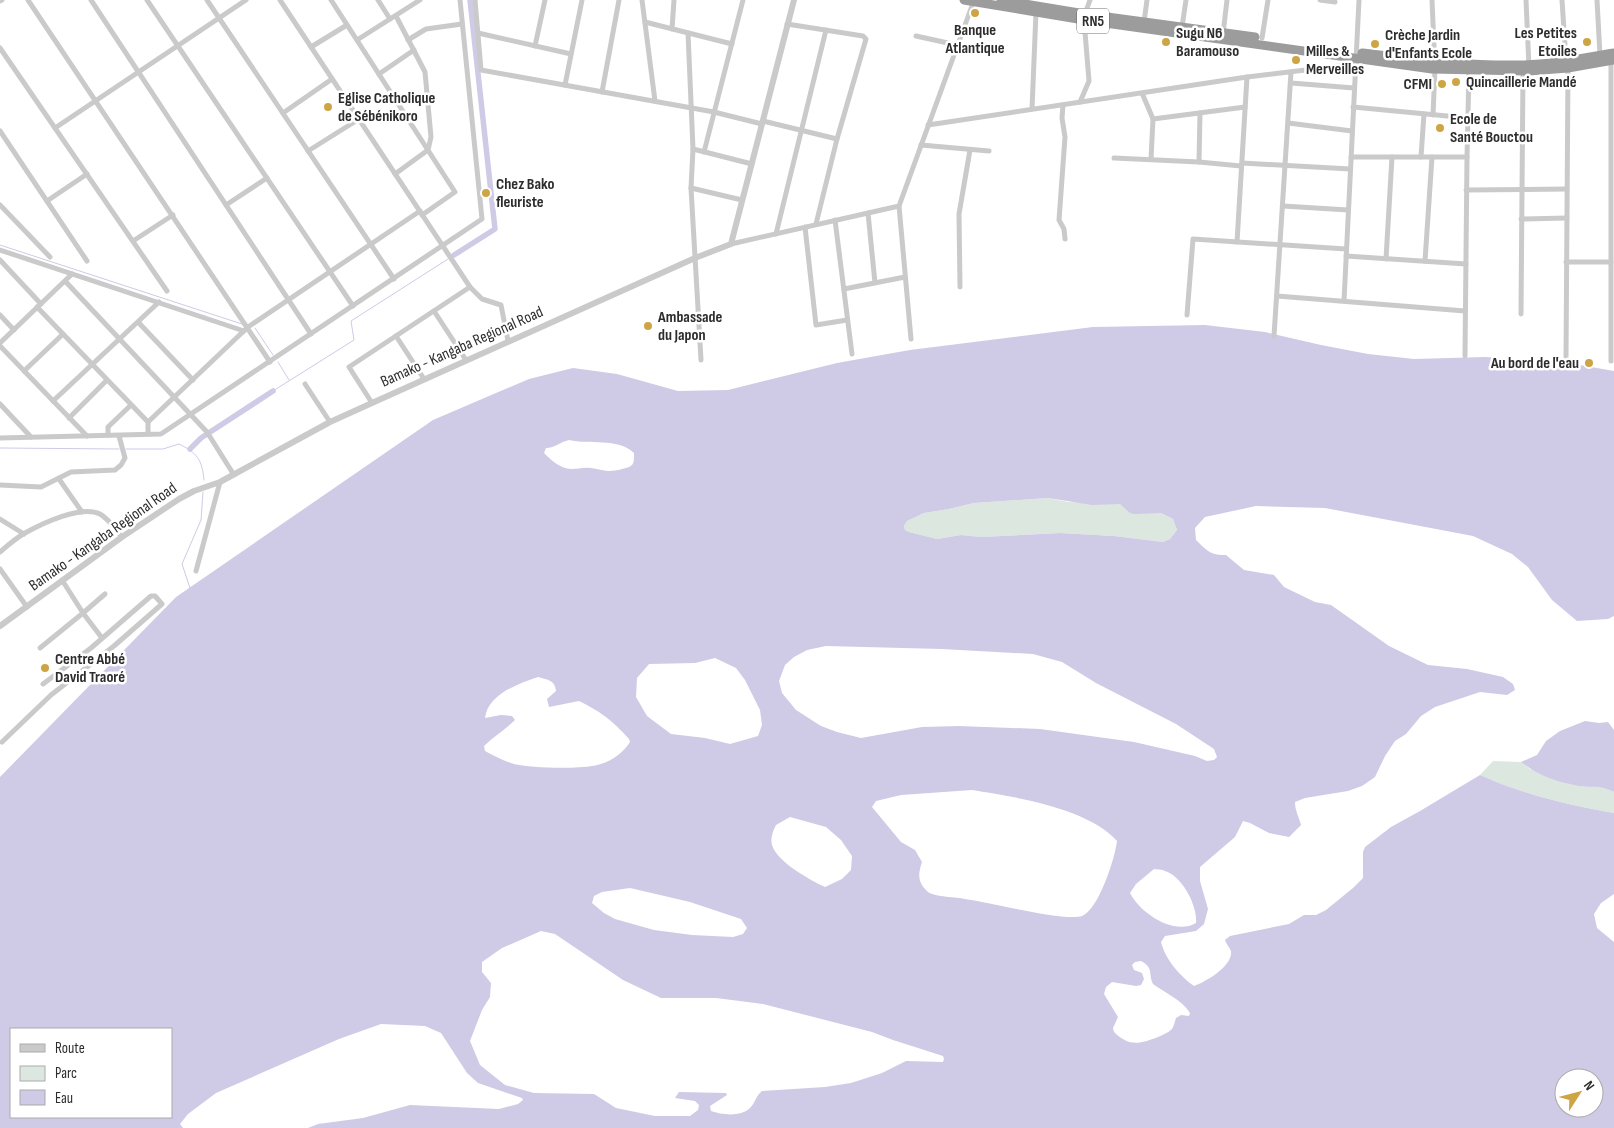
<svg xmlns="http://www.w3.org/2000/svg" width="1614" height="1128" font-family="'Sofia Sans Condensed',sans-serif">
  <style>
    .green { fill: #dce8df }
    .water { fill: #cfcae6; fill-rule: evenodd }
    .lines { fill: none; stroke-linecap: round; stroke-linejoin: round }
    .stream { stroke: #cfcae6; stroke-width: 1 }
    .canal { stroke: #cfcae6; stroke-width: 5.5 }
    .minor { stroke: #cacaca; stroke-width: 5 }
    .tertiary { stroke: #cacaca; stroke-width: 6 }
    .trunk { stroke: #9c9c9c; stroke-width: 9 }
    .poi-dot { fill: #cea545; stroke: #fff; stroke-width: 2 }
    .labels { text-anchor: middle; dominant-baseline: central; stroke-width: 5; stroke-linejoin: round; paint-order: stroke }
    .shield { fill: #fff; stroke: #6c6c6c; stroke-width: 1 }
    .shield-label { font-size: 15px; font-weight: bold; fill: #2d2d2d }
    .poi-label { font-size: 16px; font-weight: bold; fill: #2d2d2d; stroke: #fff; text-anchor: start }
    .street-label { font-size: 16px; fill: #2d2d2d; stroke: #fff }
  </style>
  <rect width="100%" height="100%" fill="#fff"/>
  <!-- green -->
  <g class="green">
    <polygon points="1048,498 1068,502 1120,504 1150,513 1161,513 1173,519 1177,530 1170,539 1163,542 1114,536 1060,533 981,537 961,535 937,539 909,532 905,530 904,526 907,521 924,513 949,509 974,503"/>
    <path d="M 1493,761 L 1521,762 L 1530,769 L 1581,786 L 1603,786 L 1614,792 L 1614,813 C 1568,805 1522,794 1480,775 Z"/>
  </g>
  <!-- water -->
  <g class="water">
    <path d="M 1205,325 L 1265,332 L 1321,345 L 1368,354 L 1414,359 L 1485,357 L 1557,361 L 1614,371 L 1614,616 L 1608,619 L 1577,621 L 1552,600 L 1528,567 L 1512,554 L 1473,536 L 1325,508 L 1256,506 L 1205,517 L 1195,528 L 1196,540 C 1206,550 1211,556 1226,555 L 1244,570 L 1274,575 L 1284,587 L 1315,602 L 1331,605 L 1389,646 L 1428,665 L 1467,669 L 1503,677 L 1513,684 L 1515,690 L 1507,695 L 1480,692 L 1435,707 L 1421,716 L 1406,734 L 1395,741 L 1385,756 L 1375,777 L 1362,786 L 1348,791 L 1305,798 L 1295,802 C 1295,811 1299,817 1301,825 L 1289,837 L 1269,833 L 1250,823 L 1243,821 L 1235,837 L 1200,867 L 1200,881 L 1208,909 L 1204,924 L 1196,931 L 1165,936 L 1161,942 C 1165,959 1180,976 1194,986 C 1206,982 1233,966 1231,951 C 1230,948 1226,944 1225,940 L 1230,936 L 1289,924 L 1304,915 L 1316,915 L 1326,910 L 1353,888 L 1363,878 L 1363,852 L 1365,847 L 1391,827 L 1420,811 L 1480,775 C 1522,794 1568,805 1614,813 L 1614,894 L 1601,903 L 1594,914 L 1597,928 L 1614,942 L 1614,1128 L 308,1128 L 318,1124 L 363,1118 L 410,1105 L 499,1109 L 518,1104 L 523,1100 L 522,1098 L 478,1083 L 467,1073 L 441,1033 L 425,1026 L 381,1024 L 339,1039 L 216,1093 L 188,1114 L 180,1124 L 183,1128 L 0,1128 L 0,777 L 176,597 L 433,420 L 529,379 L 573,368 L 617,374 L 678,391 L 728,390 L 837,363 L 910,350 L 1093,327 ZM 569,440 C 590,445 617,437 634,453 C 634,465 634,466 622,469 C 608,473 604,470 591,468 C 584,467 578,469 571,469 C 561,469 551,460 544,453 L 546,448 C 555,448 560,442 569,440 ZM 1048,498 L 1092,505 L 1120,504 L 1130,513 L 1134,514 L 1161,513 L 1173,519 L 1177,530 L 1170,539 L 1163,542 L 1114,536 L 1060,533 L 981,537 L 961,535 L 937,539 L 909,532 L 905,530 L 904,526 L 907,521 L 924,513 L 949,509 L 974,503 ZM 826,646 L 942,649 L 1033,654 L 1062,662 L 1096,683 L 1176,724 L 1214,749 L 1217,757 L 1214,760 L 1207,761 L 1195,756 L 1134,742 L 1040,729 L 959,726 L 922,727 L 861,738 L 837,732 L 821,726 L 796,710 L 782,693 L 779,681 L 785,665 L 794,657 L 807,650 ZM 715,658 L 736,668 L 745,680 L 760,710 L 762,725 L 758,736 L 730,744 L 705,738 L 671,734 L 647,716 L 636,697 L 637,678 L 649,664 L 695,663 ZM 538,677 C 548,680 555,680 556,691 L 547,699 L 549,707 L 579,701 C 601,712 612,720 629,739 L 630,742 C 622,755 607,764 592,766 C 576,769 528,768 514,764 C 504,761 494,756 485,751 L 484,746 C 494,736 505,730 515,720 L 512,716 L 501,715 L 485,718 C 488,694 518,684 538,677 ZM 972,790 C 1015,797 1088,808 1117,841 C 1115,858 1099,909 1082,916 C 1066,922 988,902 965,899 C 957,897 935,897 928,892 C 917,882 918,874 922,862 L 915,850 L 901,842 L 872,807 L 876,801 L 901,795 ZM 790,817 L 826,827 L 841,840 L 852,856 L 851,870 L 842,879 L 825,887 C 810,880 777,862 772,845 C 770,838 773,831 776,825 ZM 1154,869 C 1157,870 1162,869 1165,871 C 1182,876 1198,906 1196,923 C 1174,936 1140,913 1130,893 L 1136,884 ZM 630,888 L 690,902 L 741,919 L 747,928 L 743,934 L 733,937 L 692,935 L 654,930 L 615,919 L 604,913 L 592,903 L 594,896 L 602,892 ZM 541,931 L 555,934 L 623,980 L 661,998 L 716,998 L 763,1004 L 872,1032 L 893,1040 L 943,1056 L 944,1059 L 943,1062 L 906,1061 L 882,1073 L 851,1083 L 825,1087 L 762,1091 C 755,1097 756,1102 750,1108 C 741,1117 722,1115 711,1111 L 710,1106 L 727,1095 L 726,1093 L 679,1092 L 675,1098 L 695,1101 L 699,1105 L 698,1110 L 690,1116 L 655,1116 L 616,1108 L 594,1094 L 534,1093 L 505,1085 L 480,1065 L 470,1041 L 482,1010 L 490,997 L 491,983 L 482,972 L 482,962 L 502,948 ZM 1141,961 C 1154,968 1148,973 1153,984 C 1165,993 1181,999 1190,1013 L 1189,1016 L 1181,1015 L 1176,1018 C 1175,1021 1174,1026 1172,1029 C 1168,1033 1162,1035 1158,1037 C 1140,1044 1129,1047 1114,1032 L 1113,1028 L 1118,1017 L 1104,994 L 1106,987 L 1112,982 L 1136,986 L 1141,985 L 1144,979 L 1142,973 L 1134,970 L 1132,965 L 1135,962 ZM 11,1029 L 171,1029 L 171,1117 L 11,1117 ZM 1564,1078 L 1594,1078 L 1594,1108 L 1564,1108 Z"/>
    <path d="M 1585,721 L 1599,723 L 1608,722 L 1614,730 L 1614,792 C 1598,784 1595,788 1579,786 C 1557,782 1538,776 1521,762 L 1537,755 L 1546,741 L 1560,731 Z"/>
  </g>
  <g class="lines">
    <!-- stream -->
    <g class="stream">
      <polyline points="0,245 242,324"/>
      <polyline points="255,328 273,355"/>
      <polyline points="278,362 289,380"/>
      <polyline points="273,391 354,340 351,321 448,259"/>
      <polyline points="0,448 119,449"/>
      <path d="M 126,449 L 163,449 L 179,444 C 197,453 202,459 204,480"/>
      <polyline points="190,588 182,564 201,520 203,492"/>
    </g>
    <!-- canal -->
    <g class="canal">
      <polyline points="454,255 495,229 470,0"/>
      <polyline points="190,449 201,438 273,391"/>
    </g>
    <!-- minor -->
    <g class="minor">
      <polyline points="28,0 270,362"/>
      <polyline points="91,0 311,334"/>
      <polyline points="147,0 353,306"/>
      <polyline points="207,0 394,279"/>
      <polyline points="280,0 470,287 482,299 501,305 508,341"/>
      <polyline points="331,0 455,192 422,215"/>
      <polyline points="378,0 390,19"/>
      <polyline points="475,0 481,70 714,112 762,124"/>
      <polyline points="642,0 655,101"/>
      <polyline points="1320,0 1335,2"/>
      <polyline points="1432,0 1435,69 1433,115"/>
      <polyline points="1526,0 1529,67"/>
      <polyline points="1562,0 1566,61"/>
      <polyline points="1597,0 1600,55"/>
      <polyline points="0,1 2,0"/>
      <polyline points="1085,14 1090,0"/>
      <polyline points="645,22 732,44"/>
      <polyline points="1144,22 1147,0"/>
      <polyline points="787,24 863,36 866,39 837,139 816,224"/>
      <polyline points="1182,27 1186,0"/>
      <polyline points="672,29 674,0"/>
      <polyline points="478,33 571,54"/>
      <polyline points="688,33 693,149 691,188 701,360"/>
      <polyline points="1223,34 1227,0"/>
      <polyline points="916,36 957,45"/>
      <polyline points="1262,38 1268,0"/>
      <polyline points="357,40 420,0"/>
      <polyline points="408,40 426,29 462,24"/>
      <polyline points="535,46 545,0"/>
      <polyline points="311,47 347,25"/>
      <polyline points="0,48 167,291"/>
      <polyline points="1611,59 1611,361"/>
      <polyline points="379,74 414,50"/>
      <polyline points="1291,83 1354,88"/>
      <polyline points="565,85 582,0"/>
      <polyline points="602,92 619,0"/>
      <polyline points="1142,93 1153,119 1151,159"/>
      <polyline points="1080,102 1089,81 1084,20"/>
      <polyline points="1063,105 1062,118 1065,137 1059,220 1064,229 1065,239"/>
      <polyline points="1353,107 1468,118"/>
      <polyline points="1032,109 1036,12"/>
      <polyline points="283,113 332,79"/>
      <polyline points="1153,119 1245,107"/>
      <polyline points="763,121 837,139"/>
      <polyline points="1288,123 1352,131"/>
      <polyline points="928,125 1247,77 1356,64"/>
      <polyline points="55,128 246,0"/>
      <polyline points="0,131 87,261"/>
      <polyline points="921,145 989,151"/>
      <polyline points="693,149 752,164"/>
      <polyline points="308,151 359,119"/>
      <polyline points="704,152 743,0"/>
      <polyline points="1351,157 1467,157"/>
      <polyline points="1421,157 1424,114"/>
      <polyline points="1114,158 1199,162 1241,166"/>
      <polyline points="1199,162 1200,113"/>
      <polyline points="1242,163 1350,169"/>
      <polyline points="395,174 428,150 431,137 425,72 396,16"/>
      <polyline points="691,188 742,200"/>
      <polyline points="1466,190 1567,189"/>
      <polyline points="47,201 87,174"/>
      <polyline points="0,205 50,257"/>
      <polyline points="226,205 267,178"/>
      <polyline points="899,206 911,339"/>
      <polyline points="1283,206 1348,210"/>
      <polyline points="868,213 875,283"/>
      <polyline points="1521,219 1567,218"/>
      <polyline points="835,220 852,354"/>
      <polyline points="805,227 816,325 847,320"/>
      <polyline points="776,234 826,30"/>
      <polyline points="133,241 173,215"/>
      <polyline points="1237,242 1247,77"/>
      <polyline points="731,244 899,206 973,3"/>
      <polyline points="0,250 244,331"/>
      <polyline points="1346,256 1466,264"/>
      <polyline points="1386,259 1392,157"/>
      <polyline points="0,260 41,304"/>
      <polyline points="1425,261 1432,157"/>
      <polyline points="1566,262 1611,262"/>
      <polyline points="65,281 207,432 234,475"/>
      <polyline points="960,287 959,214 970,150"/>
      <polyline points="844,289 905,277"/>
      <polyline points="1277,296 1465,311"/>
      <polyline points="1344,301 1359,0"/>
      <polyline points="37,307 148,422 148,434"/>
      <polyline points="434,311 466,360"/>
      <polyline points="1521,314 1523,71"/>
      <polyline points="0,315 14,330"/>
      <polyline points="1187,315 1193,239 1346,249"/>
      <polyline points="138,322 193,380"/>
      <polyline points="396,336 424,379"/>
      <polyline points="1274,336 1291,72"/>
      <polyline points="0,343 72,274"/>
      <polyline points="0,346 87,436"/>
      <polyline points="1465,356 1467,157 1469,71"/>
      <polyline points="1566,358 1568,68"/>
      <polyline points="24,371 63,334"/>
      <polyline points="305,384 330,422"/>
      <polyline points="53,401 159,302"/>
      <polyline points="372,403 349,367 470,287"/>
      <polyline points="0,404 31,437"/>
      <polyline points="69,418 107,380"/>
      <polyline points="148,422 248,327 420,211"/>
      <polyline points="108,435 108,427 131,405"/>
      <polyline points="0,438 161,434 482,219 460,0"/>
      <polyline points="59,479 82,512"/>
      <polyline points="0,485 41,487 71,472 115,470 121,465 125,458 119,436"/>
      <polyline points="0,519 24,534"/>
      <path d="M 0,552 C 8,545 16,538 25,533 C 43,523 81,505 100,514 C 109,519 115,529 122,537"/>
      <polyline points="0,569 27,607"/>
      <polyline points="196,571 220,482"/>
      <polyline points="102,638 83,613 105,594"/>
      <polyline points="40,648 83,613 62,580"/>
      <polyline points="2,742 51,695 114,646 162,604 155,596 151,596 91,648 43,684"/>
    </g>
    <!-- tertiary -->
    <polyline class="tertiary" points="0,626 122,537 179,499 194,491 220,482 330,422 372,403 695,258 731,244 794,0"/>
    <!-- trunk -->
    <g class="trunk">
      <polyline points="964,0 1084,20 1432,69 1529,71 1568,68 1614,60"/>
      <polyline points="1001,0 1085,14 1255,37"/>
      <path d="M 1362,53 C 1414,59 1466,66 1519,65 C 1551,65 1583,58 1614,53"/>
    </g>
  </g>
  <!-- markers -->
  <g class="poi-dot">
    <circle cx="975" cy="13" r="5"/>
    <circle cx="1166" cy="42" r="5"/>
    <circle cx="1587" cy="42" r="5"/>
    <circle cx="1375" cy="44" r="5"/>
    <circle cx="1296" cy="60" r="5"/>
    <circle cx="1456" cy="82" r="5"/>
    <circle cx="1442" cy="84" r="5"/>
    <circle cx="328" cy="107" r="5"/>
    <circle cx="1440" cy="128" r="5"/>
    <circle cx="486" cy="193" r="5"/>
    <circle cx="648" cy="326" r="5"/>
    <circle cx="1589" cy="363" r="5"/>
    <circle cx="45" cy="668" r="5"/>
  </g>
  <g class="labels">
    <!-- shield labels -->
    <rect class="shield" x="1077" y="8.5" width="32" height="25" rx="4"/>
    <g class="shield-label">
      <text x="1093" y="21">RN5</text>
    </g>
    <!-- poi labels -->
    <g class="poi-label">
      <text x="975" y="30" text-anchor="middle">Banque<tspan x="975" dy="18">Atlantique</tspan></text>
      <text x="1176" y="33">Sugu N6<tspan x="1176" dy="18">Baramouso</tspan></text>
      <text x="1577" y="33" text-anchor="end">Les Petites<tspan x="1577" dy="18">Etoiles</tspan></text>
      <text x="1385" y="35">Crèche Jardin<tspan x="1385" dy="18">d'Enfants Ecole</tspan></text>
      <text x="1306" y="51">Milles &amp;<tspan x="1306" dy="18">Merveilles</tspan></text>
      <text x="1466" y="82">Quincaillerie Mandé</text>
      <text x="1432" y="84" text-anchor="end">CFMI</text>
      <text x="338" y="98">Eglise Catholique<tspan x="338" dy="18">de Sébénikoro</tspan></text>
      <text x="1450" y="119">Ecole de<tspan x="1450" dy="18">Santé Bouctou</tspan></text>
      <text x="496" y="184">Chez Bako<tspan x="496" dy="18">fleuriste</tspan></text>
      <text x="658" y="317">Ambassade<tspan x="658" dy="18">du Japon</tspan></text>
      <text x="1579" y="363" text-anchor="end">Au bord de l'eau</text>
      <text x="55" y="659">Centre Abbé<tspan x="55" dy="18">David Traoré</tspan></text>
    </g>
    <!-- street labels -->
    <g class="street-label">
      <text transform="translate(462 347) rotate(-24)">Bamako - Kangaba Regional Road</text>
      <text transform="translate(103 537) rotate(-35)">Bamako - Kangaba Regional Road</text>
    </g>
  </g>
  <!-- legend -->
  <rect x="10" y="1028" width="162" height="90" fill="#ffffff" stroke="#ababab"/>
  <rect x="20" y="1044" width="25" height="8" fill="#cacaca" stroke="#ababab"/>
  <text x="55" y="1053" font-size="15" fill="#2d2d2d">Route</text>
  <rect x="20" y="1066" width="25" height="15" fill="#dce8df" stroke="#ababab"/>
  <text x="55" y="1078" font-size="15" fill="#2d2d2d">Parc</text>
  <rect x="20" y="1090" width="25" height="15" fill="#cfcae6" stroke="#ababab"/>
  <text x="55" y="1103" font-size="15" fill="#2d2d2d">Eau</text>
  <!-- north arrow -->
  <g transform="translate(1579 1093) rotate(54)"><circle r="24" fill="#ffffff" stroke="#ababab"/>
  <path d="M0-4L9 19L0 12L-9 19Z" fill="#cea545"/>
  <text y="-8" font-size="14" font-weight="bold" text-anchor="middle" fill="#2d2d2d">N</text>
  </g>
</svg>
